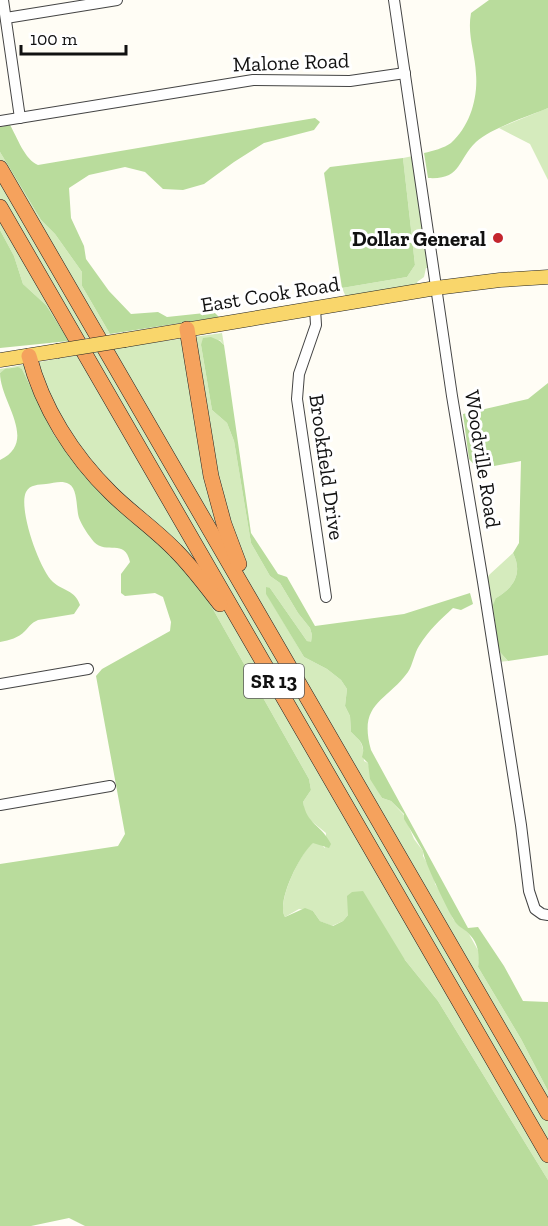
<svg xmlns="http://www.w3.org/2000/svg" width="548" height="1226" font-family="'Zilla Slab',serif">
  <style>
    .green { fill: #d5ebbd }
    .forest { fill: #b9dc9c }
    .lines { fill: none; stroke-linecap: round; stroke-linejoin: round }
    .minor-casing { stroke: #444; stroke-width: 12 }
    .major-casing { stroke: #222; stroke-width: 15 }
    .highway-casing { stroke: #222; stroke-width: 16 }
    .minor { stroke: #fff; stroke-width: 10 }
    .major { stroke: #f9d66b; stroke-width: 14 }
    .highway { stroke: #f5a25d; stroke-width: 15 }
    .major-bridge-casing { stroke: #222; stroke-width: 15; stroke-linecap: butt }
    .major-bridge { stroke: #f9d66b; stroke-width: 14 }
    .poi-dot { fill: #c4262e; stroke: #fff; stroke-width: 2 }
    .labels { text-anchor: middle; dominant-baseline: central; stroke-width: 6; stroke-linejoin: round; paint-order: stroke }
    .shield { fill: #fff; stroke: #585858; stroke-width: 1.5 }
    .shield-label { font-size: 20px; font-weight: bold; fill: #111 }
    .street-label { font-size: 21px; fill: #111; stroke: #fff }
    .poi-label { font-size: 21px; font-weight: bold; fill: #111; stroke: #fff; text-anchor: end }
  </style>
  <rect width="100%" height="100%" fill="#fffdf5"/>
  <!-- green -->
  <g class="green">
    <polygon points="548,108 548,180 530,144 499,128"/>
    <polygon points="0,152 41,220 55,234 82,272 82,286 110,334 69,341 46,305 23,284 14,256 0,230"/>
    <polygon points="413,156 429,268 426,268 424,277 417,282 418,285 346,297 342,288 407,277 415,265 403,158"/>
    <path d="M 222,333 L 224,345 L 220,340 L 201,345 L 212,410 L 227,423 L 234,441 L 251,543 L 270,576 L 280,583 L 298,613 L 310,628 L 312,635 L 311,643 L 307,641 L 270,588 L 266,588 L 266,593 L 304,657 L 327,669 L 341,680 L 347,689 L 345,706 L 350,716 L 351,732 C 363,743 363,744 364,761 L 368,763 C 372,778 375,785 382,798 L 391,801 L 404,815 L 414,839 L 423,851 L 423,856 L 434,875 L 435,884 L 443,896 L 453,919 L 469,934 L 480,954 L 478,967 L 521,1039 L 548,1091 L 548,1180 L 438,1001 L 405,960 L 348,915 L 343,921 L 332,926 L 320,921 L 313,911 L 299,909 L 285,917 C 276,903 300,854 312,843 L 319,843 L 325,848 L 326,833 L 305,816 L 303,802 L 311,790 L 309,779 L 205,595 L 145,530 L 101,494 L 82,471 L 54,435 L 22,369 C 15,366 7,368 0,373 L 0,369 L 129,346 Z"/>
    <path d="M 513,553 C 523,573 514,588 496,598 L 499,651 L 508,661 L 498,662 L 486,582 L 489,575 Z"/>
  </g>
  <!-- forest -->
  <g class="forest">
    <path d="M 489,0 L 548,0 L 548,108 C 529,116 491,128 476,142 C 457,160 462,180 428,178 L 424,153 C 433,151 444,148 451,143 C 470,126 478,98 476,74 C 475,52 467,35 471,13 Z"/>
    <path d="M 315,118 L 320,122 L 314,130 L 264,143 L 234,162 L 204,184 L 183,190 L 163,189 L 145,172 L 125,167 L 89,175 L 69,188 L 71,218 L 84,246 L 86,259 L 109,291 L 131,314 L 158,312 L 167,317 L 214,312 L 219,317 L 110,334 L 82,286 L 82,272 L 55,234 L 41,220 L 0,152 L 0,127 L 10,125 C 17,137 25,160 38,165 Z"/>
    <polygon points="403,158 415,265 407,277 342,288 324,173 330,167"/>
    <polygon points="0,230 14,256 23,284 46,305 69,341 0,348"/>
    <path d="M 211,337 L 220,341 L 224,345 L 251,533 L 278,574 L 287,577 L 315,626 L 404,614 L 470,593 L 473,604 L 461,610 L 453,608 C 440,620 429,630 419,646 C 414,654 413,664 408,672 C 385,703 358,703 371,750 L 468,928 L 478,927 L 504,966 L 523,1001 L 548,1002 L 548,1091 L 521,1039 L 478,967 C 480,954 478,942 468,933 C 463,928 457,926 454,920 C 448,911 423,859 423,851 L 404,819 L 404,814 L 391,801 L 382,798 L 370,779 L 368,763 L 362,757 C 366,744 359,740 351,732 L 350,716 L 345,706 L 347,689 L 341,680 L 327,669 L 304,657 L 266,594 L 266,587 L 270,588 L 307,641 L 311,642 L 312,635 L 310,628 L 298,613 L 280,583 L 270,576 L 251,543 L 234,441 L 227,423 L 212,410 L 201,345 L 203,338 Z"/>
    <path d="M 18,367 L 22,369 L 54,435 L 82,471 L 101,494 L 167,551 L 205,595 L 309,779 L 311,790 L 303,802 C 307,825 321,824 331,844 L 329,848 L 313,843 C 300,854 276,902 285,917 L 305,908 L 313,911 L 320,921 L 333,926 L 343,921 L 348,915 L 347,896 L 352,892 L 363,891 L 405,960 L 438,1001 L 548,1180 L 548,1226 L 85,1226 L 69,1218 L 31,1226 L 0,1226 L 0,864 L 118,846 L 125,834 L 96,676 L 102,669 L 170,631 L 171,622 L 163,597 L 155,593 L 125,596 L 121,593 L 121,574 L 130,562 C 125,538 106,555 94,542 C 89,536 82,526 79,518 C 76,509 78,489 69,484 C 62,480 54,483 46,484 C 39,485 30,484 26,492 C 18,508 39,569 53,582 C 63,591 75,590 80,605 L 74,614 L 38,620 C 31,623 30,626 25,631 C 18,638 10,640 0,642 L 0,460 C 39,441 0,402 0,373 L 5,369 Z"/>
    <path d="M 548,383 L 548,655 L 508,661 L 499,651 L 493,605 L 496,598 C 514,588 523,573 513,553 L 519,543 L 521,461 L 478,469 L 469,459 L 463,414 L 528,399 Z"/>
  </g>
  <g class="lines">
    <defs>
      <g id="minor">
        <polyline points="3,0 20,118"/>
        <polyline points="394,0 452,396 483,582 521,825 529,891 535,909 542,914 548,915"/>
        <polyline points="6,18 117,0"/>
        <polyline points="0,121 253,80 350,81 405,73"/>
        <polyline points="315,308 316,325 299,374 297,399 326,597"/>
        <polyline points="0,684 88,669"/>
        <polyline points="0,805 110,786"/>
      </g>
      <g id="major">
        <polyline points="125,340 436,288 500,280 548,277"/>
        <polyline points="0,360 57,351"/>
      </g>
      <g id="highway">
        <polyline points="0,168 548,1113"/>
        <polyline points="0,207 548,1155"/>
        <polyline points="187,329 211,476 224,524 239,564"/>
        <path d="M 29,356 C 42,407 73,456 111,493 C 131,513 156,530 176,551 C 192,567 206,586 220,604"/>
      </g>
    </defs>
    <!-- minor casing -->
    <use href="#minor" class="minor-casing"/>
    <!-- major casing -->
    <use href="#major" class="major-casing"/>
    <!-- highway casing -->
    <use href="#highway" class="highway-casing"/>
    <!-- minor -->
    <use href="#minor" class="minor"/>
    <!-- major -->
    <use href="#major" class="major"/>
    <!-- highway -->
    <use href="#highway" class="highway"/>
    <defs>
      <polyline id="major-bridge" points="57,351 125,340"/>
    </defs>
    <!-- major-bridge casing -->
    <use href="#major-bridge" class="major-bridge-casing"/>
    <!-- major-bridge -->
    <use href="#major-bridge" class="major-bridge"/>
  </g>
  <!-- markers -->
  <circle class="poi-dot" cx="498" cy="238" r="6"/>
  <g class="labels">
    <!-- shield labels -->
    <rect class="shield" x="244" y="664" width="60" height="34" rx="4.5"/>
    <g class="shield-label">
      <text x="274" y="681">SR 13</text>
    </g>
    <!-- street labels -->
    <g class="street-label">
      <text transform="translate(291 62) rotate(-2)">Malone Road</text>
      <text transform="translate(270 294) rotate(-9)">East Cook Road</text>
      <text transform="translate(483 459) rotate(81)">Woodville Road</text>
      <text transform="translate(327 467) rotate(82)">Brookfield Drive</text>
    </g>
    <!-- poi labels -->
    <g class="poi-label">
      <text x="486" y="238">Dollar General</text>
    </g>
  </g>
  <!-- scale -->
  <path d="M21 45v9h105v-9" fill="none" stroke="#111111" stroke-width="3"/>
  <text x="30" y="45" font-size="18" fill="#111111" stroke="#ffffff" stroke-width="4.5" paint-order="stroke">100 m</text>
</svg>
